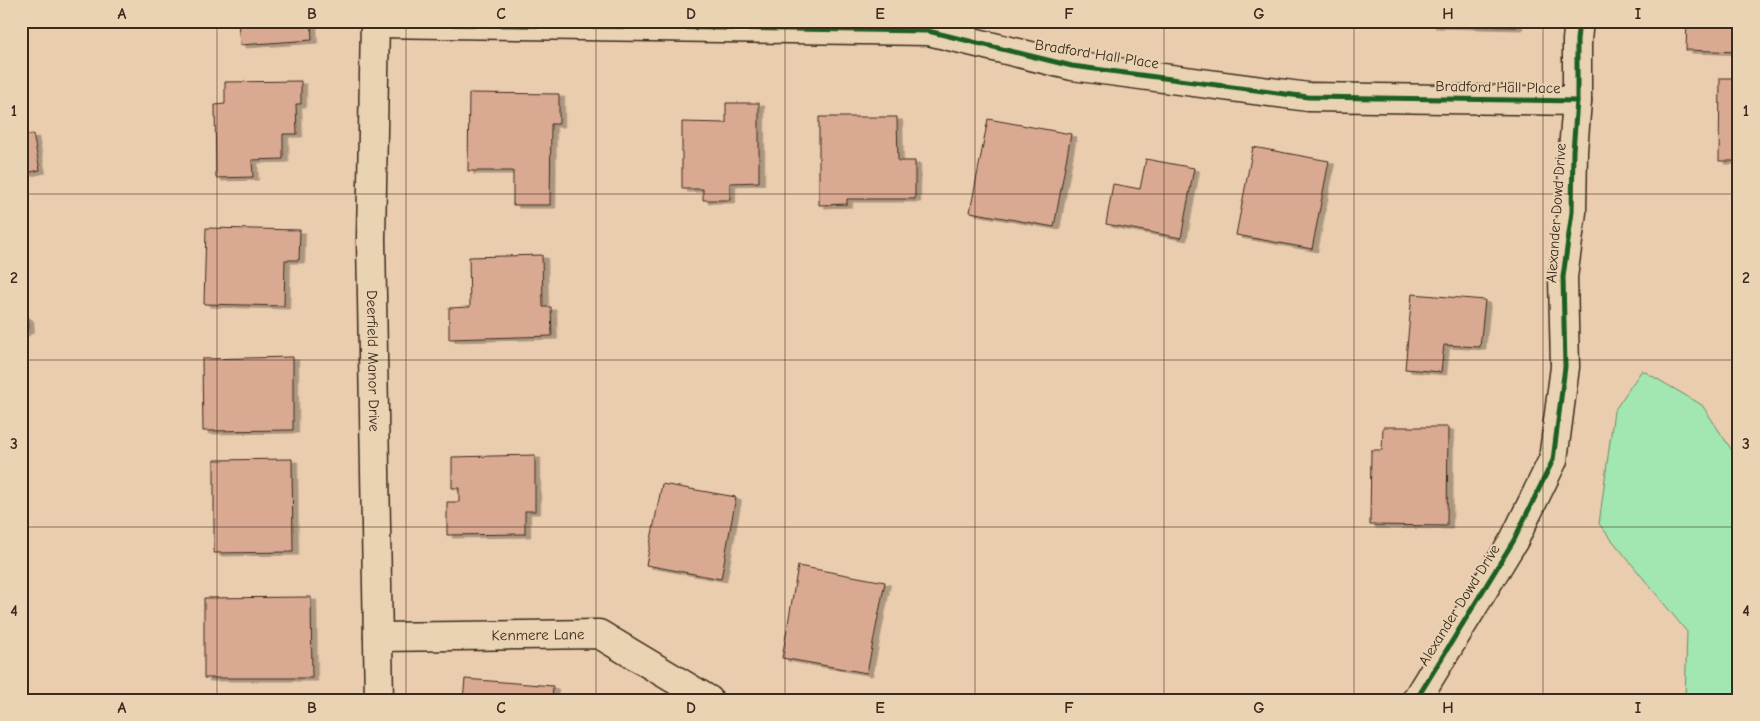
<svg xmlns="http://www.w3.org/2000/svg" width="1760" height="721" font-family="'Comic Neue',sans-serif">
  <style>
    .green { fill: #a2e6b1; stroke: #6e8868 }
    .building { fill: #daa992; stroke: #3b2a1e; filter: url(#shadow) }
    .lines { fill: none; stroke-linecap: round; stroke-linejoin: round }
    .minor-casing { stroke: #3b2a1e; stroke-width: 31 }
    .minor { stroke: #e9d3b2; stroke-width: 28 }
    .cycleway-casing { stroke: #e9d3b2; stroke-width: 8 }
    .cycleway { stroke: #1b5e20; stroke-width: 5 }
    .grid { fill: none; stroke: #3b2a1e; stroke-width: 1; stroke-opacity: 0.55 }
    .labels { text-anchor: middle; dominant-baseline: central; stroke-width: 4; stroke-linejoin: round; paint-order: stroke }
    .street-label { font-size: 15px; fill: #3b2a1e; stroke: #e9d3b2 }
    .neatline { fill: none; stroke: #3b2a1e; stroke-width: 2 }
    .grid-label { font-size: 16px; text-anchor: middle; font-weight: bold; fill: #3b2a1e }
  </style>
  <defs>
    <filter id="shadow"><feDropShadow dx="5.5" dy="3" stdDeviation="0" flood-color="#0004"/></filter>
  </defs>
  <rect width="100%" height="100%" fill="#eacdae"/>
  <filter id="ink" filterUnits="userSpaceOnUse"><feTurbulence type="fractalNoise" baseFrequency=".02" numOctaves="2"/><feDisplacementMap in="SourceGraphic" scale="10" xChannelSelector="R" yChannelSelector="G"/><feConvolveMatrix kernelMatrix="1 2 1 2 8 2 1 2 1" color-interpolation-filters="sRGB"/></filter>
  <g filter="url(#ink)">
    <!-- green -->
    <polygon class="green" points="1642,370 1702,405 1735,455 1739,478 1739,700 1685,700 1687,632 1599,524 1614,411"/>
    <!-- building -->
    <g class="building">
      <polygon points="238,21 311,21 312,40 240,45"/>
      <polygon points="1430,21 1517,21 1517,27 1430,25"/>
      <polygon points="1687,21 1739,21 1739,52 1686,50"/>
      <polygon points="1720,78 1739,78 1739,161 1719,161"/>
      <polygon points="301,81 301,104 296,104 297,134 283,134 283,159 252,160 253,177 216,178 215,105 225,104 225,82"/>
      <polygon points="469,93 559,94 559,124 551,124 550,205 513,205 513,171 468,171"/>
      <polygon points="726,103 759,103 759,182 730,183 730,200 703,200 703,189 682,189 682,122 726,123"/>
      <polygon points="819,117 897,117 898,161 915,161 915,199 847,199 847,204 819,205"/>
      <polygon points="988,119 1071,134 1054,227 970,212"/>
      <polygon points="33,134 40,170 21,174 21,136"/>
      <polygon points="1253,147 1329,161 1312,249 1236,235"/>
      <polygon points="1146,159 1194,168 1181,238 1106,224 1113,184 1140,189"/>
      <polygon points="206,228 300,230 299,260 285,260 284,306 204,304"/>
      <polygon points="542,255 543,307 551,307 552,336 449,339 449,308 470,307 469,257"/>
      <polygon points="1412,294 1485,300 1480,347 1444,345 1441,372 1405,369"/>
      <polygon points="21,313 28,318 29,329 21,334"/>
      <polygon points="293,357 293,430 203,431 202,359"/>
      <polygon points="1383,427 1448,427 1447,526 1370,525 1371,450 1382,450"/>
      <polygon points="535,455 535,511 525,511 525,534 447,535 447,502 459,502 459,488 452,488 452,457"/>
      <polygon points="292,459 293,552 214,553 214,460"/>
      <polygon points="662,484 736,497 721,579 646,565"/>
      <polygon points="798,566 885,582 867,673 782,658"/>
      <polygon points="311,597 312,678 204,678 204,598"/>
      <polygon points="465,679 553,686 552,700 463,700"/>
    </g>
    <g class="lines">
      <defs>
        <g id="minor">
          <path id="s1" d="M 375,21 L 371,239 L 379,700"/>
          <polyline points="375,23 928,31 1072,66 1308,97 1577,101"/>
          <path id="s2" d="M 378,637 L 599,634 L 709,700"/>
          <polyline points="1416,700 1514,540 1553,460 1565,367 1563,277 1572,212 1573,151 1577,101 1577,40 1579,21"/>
        </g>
      </defs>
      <!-- minor casing -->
      <use href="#minor" class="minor-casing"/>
      <!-- minor -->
      <use href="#minor" class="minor"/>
      <defs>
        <g id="cycleway">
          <polyline points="375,21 375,23 928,31 1072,66 1308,97 1577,101"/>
          <polyline points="1416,700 1514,540 1553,460 1565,367 1563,277 1572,212 1573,151 1577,101 1577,40 1579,21"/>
        </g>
      </defs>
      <!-- cycleway casing -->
      <use href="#cycleway" class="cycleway-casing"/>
      <!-- cycleway -->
      <use href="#cycleway" class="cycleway"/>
    </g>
  </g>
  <!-- grid -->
  <path class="grid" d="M 217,21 L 217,700M 406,21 L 406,700M 596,21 L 596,700M 785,21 L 785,700M 975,21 L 975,700M 1164,21 L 1164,700M 1354,21 L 1354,700M 1543,21 L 1543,700M 21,194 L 1739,194M 21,360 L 1739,360M 21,527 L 1739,527"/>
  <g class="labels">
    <!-- street labels -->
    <g class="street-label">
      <text transform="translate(1097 54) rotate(9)">Bradford Hall Place</text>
      <text transform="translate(1498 87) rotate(1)">Bradford Hall Place</text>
      <text transform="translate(1556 213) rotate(-86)">Alexander Dowd Drive</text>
      <text stroke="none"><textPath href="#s1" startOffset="340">Deerfield Manor Drive</textPath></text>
      <text transform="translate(1459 605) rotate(-58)">Alexander Dowd Drive</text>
      <text stroke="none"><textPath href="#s2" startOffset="160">Kenmere Lane</textPath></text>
    </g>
  </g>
  <!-- margin -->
  <rect width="1760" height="721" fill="none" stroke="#e9d3b2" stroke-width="55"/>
  <rect x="28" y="28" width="1704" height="666" class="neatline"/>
  <g class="grid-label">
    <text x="122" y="19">A</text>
    <text x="312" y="19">B</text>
    <text x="501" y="19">C</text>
    <text x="691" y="19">D</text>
    <text x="880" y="19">E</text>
    <text x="1069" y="19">F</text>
    <text x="1259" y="19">G</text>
    <text x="1448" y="19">H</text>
    <text x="1638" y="19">I</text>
    <text x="14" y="116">1</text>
    <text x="1746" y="116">1</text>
    <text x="14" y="283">2</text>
    <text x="1746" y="283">2</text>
    <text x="14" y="449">3</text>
    <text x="1746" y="449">3</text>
    <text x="14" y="616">4</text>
    <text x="1746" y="616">4</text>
    <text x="122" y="713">A</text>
    <text x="312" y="713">B</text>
    <text x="501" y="713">C</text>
    <text x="691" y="713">D</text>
    <text x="880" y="713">E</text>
    <text x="1069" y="713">F</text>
    <text x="1259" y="713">G</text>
    <text x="1448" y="713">H</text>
    <text x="1638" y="713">I</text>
  </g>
</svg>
